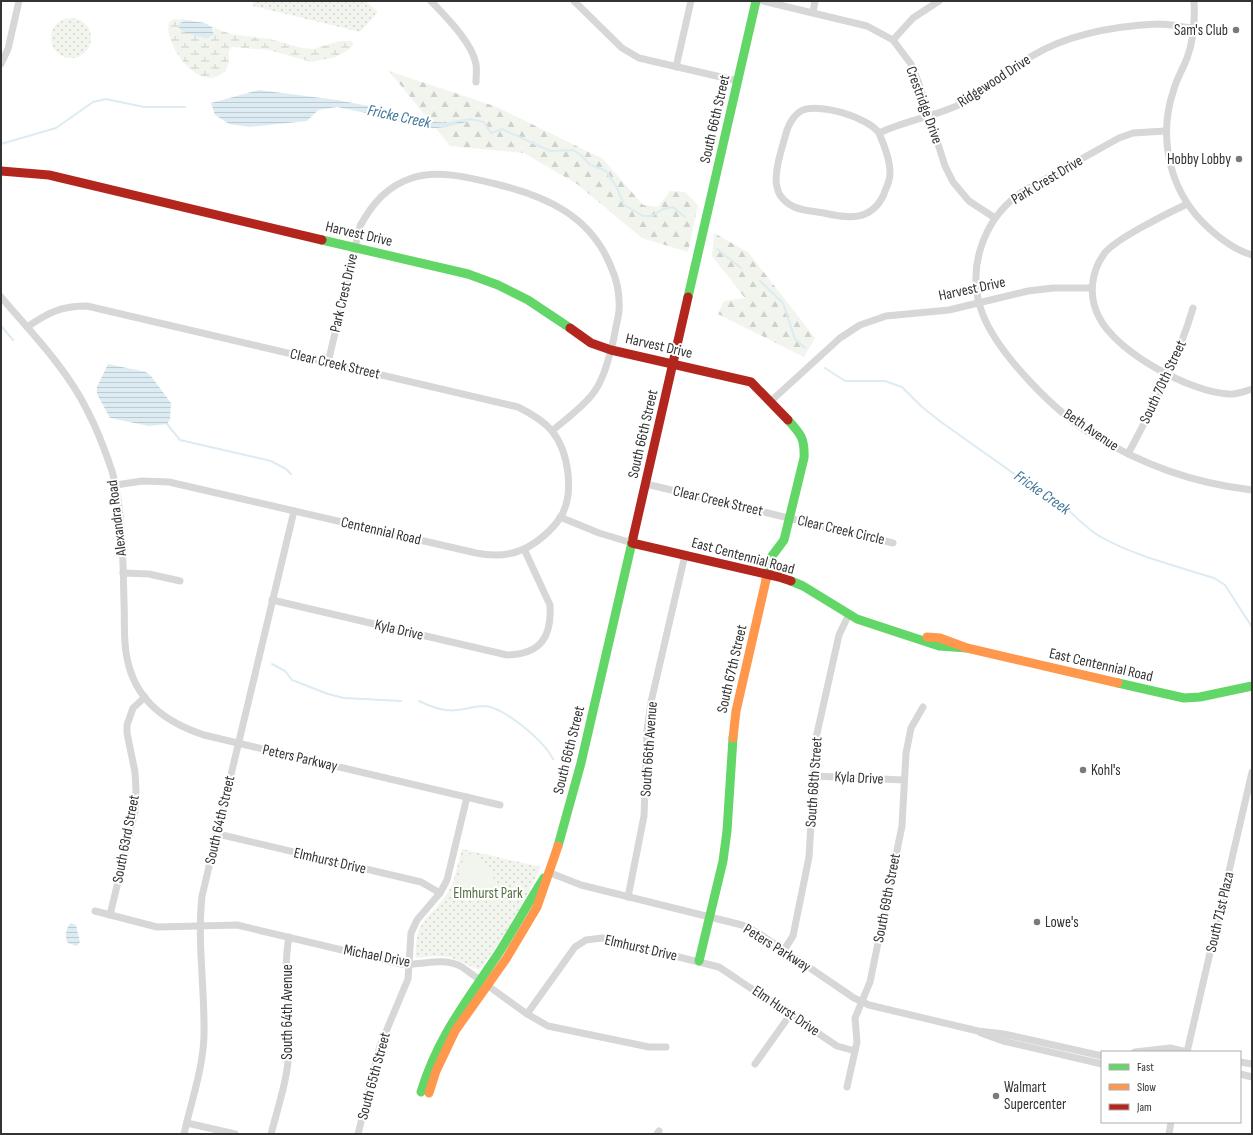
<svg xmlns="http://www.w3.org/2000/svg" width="1253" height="1135" font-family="'Sofia Sans Condensed',sans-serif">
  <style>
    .grass { fill: url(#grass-dots) }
    .forest { fill: url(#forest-firs) }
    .wetland { fill: url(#wetland-marsh) }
    .pitch { fill: #f1f5ed }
    .water { fill: url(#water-rules) }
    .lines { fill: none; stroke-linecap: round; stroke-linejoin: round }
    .stream { stroke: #ddebf3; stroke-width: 2 }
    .street { stroke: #d7d7d7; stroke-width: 7 }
    .fast { stroke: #63d668; stroke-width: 9 }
    .slow { stroke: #ff974d; stroke-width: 9 }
    .jam { stroke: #b3261e; stroke-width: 9 }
    .poi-dot { fill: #7a7a7a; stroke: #fff; stroke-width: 1.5 }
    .labels { text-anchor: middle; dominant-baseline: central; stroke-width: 4; stroke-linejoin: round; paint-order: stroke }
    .poi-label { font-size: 15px; fill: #333; stroke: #fff; text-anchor: start }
    .street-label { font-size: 15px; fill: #333; stroke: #fff }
    .park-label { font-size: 15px; fill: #56703f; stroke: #fff }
    .water-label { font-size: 16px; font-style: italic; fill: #3f7597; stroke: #fff }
  </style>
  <defs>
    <pattern id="grass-dots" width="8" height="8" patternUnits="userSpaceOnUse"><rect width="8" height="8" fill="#f1f5ed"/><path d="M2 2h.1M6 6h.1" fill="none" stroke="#cfd2cc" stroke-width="1.8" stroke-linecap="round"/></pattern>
    <pattern id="forest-firs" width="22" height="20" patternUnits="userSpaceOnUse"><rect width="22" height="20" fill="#f1f5ed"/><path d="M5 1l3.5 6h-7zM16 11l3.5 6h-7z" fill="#cfd2cc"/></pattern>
    <pattern id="wetland-marsh" width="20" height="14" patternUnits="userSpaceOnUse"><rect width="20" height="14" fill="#f1f5ed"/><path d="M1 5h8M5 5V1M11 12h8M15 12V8" fill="none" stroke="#cfd2cc"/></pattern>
    <pattern id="water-rules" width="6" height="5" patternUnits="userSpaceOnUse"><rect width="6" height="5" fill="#ddebf3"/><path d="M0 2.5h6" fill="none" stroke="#becad1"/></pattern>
  </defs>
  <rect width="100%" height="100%" fill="#fff"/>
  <!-- grass -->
  <g class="grass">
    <polygon points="253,1 366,1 378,12 360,32 253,6"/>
    <circle cx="71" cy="38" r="20"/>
    <path d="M 462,849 L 541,867 L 509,929 L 479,970 L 450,957 L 434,956 L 416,958 C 414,917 430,921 449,891 C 456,878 458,862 462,849 Z"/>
  </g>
  <!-- forest -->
  <g class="forest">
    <polygon points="389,71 497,107 603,159 643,205 658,207 670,191 685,192 698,205 688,252 642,238 577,184 524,153 450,146"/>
    <polygon points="714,233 748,252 815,338 804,357 718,314 724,301 745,298 712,256"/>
  </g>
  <!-- wetland -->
  <path class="wetland" d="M 174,19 L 186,20 L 182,22 L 205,37 L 213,37 L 214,29 L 212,27 L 231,34 L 270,39 L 302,48 L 313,49 L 340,41 L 352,41 L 353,44 L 350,49 L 336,57 L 311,62 L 269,50 L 232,47 L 229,50 C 228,55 230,60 228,65 C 227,70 223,74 218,76 C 195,88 163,42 169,22 Z"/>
  <!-- pitch -->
  <path class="pitch" d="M 465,852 C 487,860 501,880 495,903 L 459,894 L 456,889 Z"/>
  <!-- water -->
  <g class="water">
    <path d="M 186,20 L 205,23 L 212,27 L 214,35 C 207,41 190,34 182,31 L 179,28 L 180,23 Z"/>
    <polygon points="259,90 337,100 384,109 420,121 450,123 475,120 446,127 425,129 371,114 337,107 318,110 307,121 250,127 229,124 215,115 211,103"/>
    <polygon points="108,364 146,372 151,376 171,403 170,419 167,424 149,426 110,418 97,394 97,387"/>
    <path d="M 71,923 L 76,925 L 80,942 L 77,946 L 68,943 C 64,938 66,927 71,923 Z"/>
  </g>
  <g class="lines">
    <!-- stream -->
    <g class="stream">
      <polyline points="448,123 470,119 484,122 491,133 502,129 550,151 573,150 581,155 589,164 606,171 617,188 624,205 643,216 652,216 663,209 673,207 685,217"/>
      <polyline points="1,144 56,128 93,102 106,99 144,107 185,107"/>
      <polyline points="717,249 741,268"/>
      <polyline points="760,281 783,303 795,339 805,348"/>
      <polyline points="1,326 13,340"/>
      <path d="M 825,368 L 845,381 L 885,381 L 902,387 L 922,407 L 941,422 L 1037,490 C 1062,496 1078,525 1101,537 C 1135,556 1176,566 1214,578 L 1225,585 L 1252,627"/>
      <polyline points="167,424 180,440 271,461 286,469 291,474"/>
      <polyline points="272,664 285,671 292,680 328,694 344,698 401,701"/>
      <path d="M 419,701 C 431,707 444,712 457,710 C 466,709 476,706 485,706 C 505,708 544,741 553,759"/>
    </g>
    <!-- street -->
    <g class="street">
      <path d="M 431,1 C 445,16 472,42 476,64 C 477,69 476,77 476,82"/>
      <polyline points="574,1 622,48 639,58 738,81"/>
      <polyline points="763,1 867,26 893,40 911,64 918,81 945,166 953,182 969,201 995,218"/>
      <path d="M 1194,1 C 1195,20 1194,40 1187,58 C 1183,69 1177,78 1174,89 C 1159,132 1167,180 1196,215 C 1210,231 1231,249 1252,255"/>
      <polyline points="813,12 815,1"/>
      <polyline points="893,40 913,18 939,1"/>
      <polyline points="1,64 8,49 19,1"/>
      <polyline points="676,67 691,1"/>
      <path d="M 1165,131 L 1133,133 L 1119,138 L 1022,192 C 983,219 965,270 983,315 C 999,355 1056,413 1093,435 C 1144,465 1192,483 1252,490"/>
      <path d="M 879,133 C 884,145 893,166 889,180 C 888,185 885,190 884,194 C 872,221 849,219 824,213 C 813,211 798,211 789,204 C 783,200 778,194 777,187 C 773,173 783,145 787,130 C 790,122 794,115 801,111 C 818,102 868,117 879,133 C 909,119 943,115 973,98 C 993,85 1011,68 1032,56 C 1070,33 1115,26 1158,24 C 1170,24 1182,27 1194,28"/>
      <path d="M 1187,204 C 1170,212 1113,240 1104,254 C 1091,272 1088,296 1099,317 C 1116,352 1190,392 1228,394 C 1236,395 1245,391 1252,389"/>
      <path d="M 1,297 C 30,331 67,369 87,410 C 97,429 105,450 112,471 C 123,509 123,564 124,603 C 125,621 123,640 127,658 C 135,700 165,722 204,735 L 500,805"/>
      <path d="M 27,327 C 48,313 60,306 87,306 L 518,407 C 530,413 543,420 552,431 C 569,452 575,495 560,518 C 552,530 537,543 524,549 C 509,556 491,556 476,553 L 169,482 L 142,481 L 116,485"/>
      <path d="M 328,363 L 360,226 C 372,204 387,186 412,178 C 437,169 471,178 496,184 C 546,196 591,216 611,267 C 617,280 620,296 619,311 C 618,320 615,329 614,338 C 609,357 604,381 591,396 C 580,409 565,420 552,431"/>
      <polyline points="771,401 840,338 860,325 886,316 949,310 1028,291 1053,288 1092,288"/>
      <path d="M 1128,454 C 1153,407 1178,359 1193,308"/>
      <polyline points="646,484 893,543"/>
      <polyline points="560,517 599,533 632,543"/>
      <polyline points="123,573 149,574 180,581"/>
      <path d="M 272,600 L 507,655 C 540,654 552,638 550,605 L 524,549"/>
      <polyline points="814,776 904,780"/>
      <polyline points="218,834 421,882 440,893"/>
      <polyline points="548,872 581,885 742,925 760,934 854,998 869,1005 978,1031 1004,1034 1102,1056"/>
      <polyline points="628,897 644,816 647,731 651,702 685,555"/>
      <path d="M 95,911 L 157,927 L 237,925 L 401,964 C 422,966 442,956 462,967 L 527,1014 L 548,1026 L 649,1047 L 666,1047"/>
      <polyline points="110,915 135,811 136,791 135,772 127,733 127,725 133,708 145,697"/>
      <polyline points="784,950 793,936 809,857 816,738 839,635 849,614"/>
      <polyline points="527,1014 575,947 586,940 602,938 719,967 837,1046 855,1051"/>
      <polyline points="981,1033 1003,1041 1102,1064"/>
      <polyline points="1135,1052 1170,1048 1187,1052"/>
      <polyline points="1187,1052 1252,772"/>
      <polyline points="1240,1062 1252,1064"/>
      <polyline points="755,1064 790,1015"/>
      <polyline points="1240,1074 1252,1077"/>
      <polyline points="847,1087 857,1042 855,1018 870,982 902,826 906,753 911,728 923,707"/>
      <polyline points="187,1123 235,1134"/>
      <path d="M 184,1134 C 191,1102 203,1069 204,1036 C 205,989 197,942 202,896 L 294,511"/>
      <path d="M 271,1134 C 278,1107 288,1078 289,1050 C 291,1013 282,974 289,937"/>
      <polyline points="358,1134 380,1046 408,979 411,933 417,920 440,893 447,880 467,797"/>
      <polyline points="657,1134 659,1131"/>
      <polyline points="1169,1134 1171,1122"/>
    </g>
    <!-- fast -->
    <g class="fast">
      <polyline points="322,240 468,274 498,285 528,300 570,328"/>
      <polyline points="688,297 756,1"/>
      <path d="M 766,580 L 772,556 L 784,540 L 804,458 C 805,439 801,434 788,420"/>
      <polyline points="791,581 803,586 857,619 939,646 967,648"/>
      <polyline points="1118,683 1184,698 1200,697 1252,686"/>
      <polyline points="558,846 581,763 633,538"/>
      <polyline points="699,961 723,861 727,831 733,738"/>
      <path d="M 421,1092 C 438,1036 467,1001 498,954 C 514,929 528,903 544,878"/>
    </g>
    <!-- slow -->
    <g class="slow">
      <polyline points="927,637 940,638 967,648 1118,683"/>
      <polyline points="733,738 736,711 766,580"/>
      <polyline points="429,1093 436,1071 455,1031 506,959 537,907 558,846"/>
    </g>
    <!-- jam -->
    <g class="jam">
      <polyline points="1,171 49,175 322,240"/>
      <polyline points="570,328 591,343 611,350 751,382 788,420"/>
      <polyline points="633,538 688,297"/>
      <polyline points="632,543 779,577 791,581"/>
    </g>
  </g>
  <!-- markers -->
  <g class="poi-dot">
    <circle cx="1236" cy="30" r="4"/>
    <circle cx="1239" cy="159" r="4"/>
    <circle cx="1083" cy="770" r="4"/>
    <circle cx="1037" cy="922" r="4"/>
    <circle cx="996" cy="1096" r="4"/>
  </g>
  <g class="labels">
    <!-- poi labels -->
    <g class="poi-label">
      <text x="1228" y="30" text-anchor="end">Sam's Club</text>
      <text x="1231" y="159" text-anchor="end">Hobby Lobby</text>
      <text x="1091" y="770">Kohl's</text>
      <text x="1045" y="922">Lowe's</text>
      <text x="1004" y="1087">Walmart<tspan x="1004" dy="17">Supercenter</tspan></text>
    </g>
    <!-- street labels -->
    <g class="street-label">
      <text transform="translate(994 81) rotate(-33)">Ridgewood Drive</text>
      <text transform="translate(924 105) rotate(70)">Crestridge Drive</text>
      <text transform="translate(715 119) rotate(-77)">South 66th Street</text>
      <text transform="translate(1047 180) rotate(-31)">Park Crest Drive</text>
      <text transform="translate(359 234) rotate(13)">Harvest Drive</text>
      <text transform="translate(972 289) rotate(-12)">Harvest Drive</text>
      <text transform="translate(344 293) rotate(-77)">Park Crest Drive</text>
      <text transform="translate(659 346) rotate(13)">Harvest Drive</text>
      <text transform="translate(335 364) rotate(13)">Clear Creek Street</text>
      <text transform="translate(1163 382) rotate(-65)">South 70th Street</text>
      <text transform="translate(1091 430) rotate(34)">Beth Avenue</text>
      <text transform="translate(643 434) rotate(-77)">South 66th Street</text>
      <text transform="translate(718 501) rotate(13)">Clear Creek Street</text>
      <text transform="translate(117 518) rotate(-97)">Alexandra Road</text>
      <text transform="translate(841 530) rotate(13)">Clear Creek Circle</text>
      <text transform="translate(381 531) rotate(13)">Centennial Road</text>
      <text transform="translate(743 556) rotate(15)">East Centennial Road</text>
      <text transform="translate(399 630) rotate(13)">Kyla Drive</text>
      <text transform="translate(1101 665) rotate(13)">East Centennial Road</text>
      <text transform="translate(732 669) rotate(-77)">South 67th Street</text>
      <text transform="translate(649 749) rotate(-86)">South 66th Avenue</text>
      <text transform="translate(569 750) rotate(-76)">South 66th Street</text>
      <text transform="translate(300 758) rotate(13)">Peters Parkway</text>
      <text transform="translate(859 778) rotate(3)">Kyla Drive</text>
      <text transform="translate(814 782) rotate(-86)">South 68th Street</text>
      <text transform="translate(220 820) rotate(-77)">South 64th Street</text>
      <text transform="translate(126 839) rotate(-79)">South 63rd Street</text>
      <text transform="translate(330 861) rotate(13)">Elmhurst Drive</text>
      <text transform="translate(887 898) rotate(-79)">South 69th Street</text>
      <text transform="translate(1220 912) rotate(-77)">South 71st Plaza</text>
      <text transform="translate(641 948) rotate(13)">Elmhurst Drive</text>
      <text transform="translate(777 948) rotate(32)">Peters Parkway</text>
      <text transform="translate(377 956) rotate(11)">Michael Drive</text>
      <text transform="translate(786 1011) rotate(34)">Elm Hurst Drive</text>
      <text transform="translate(287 1012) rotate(-90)">South 64th Avenue</text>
      <text transform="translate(374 1076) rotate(-75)">South 65th Street</text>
    </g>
    <!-- park labels -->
    <g class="park-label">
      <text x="488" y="893">Elmhurst Park</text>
    </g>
    <!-- water labels -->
    <g class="water-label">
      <text transform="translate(399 117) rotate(12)">Fricke Creek</text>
      <text transform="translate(1042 493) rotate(35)">Fricke Creek</text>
    </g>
  </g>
  <!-- border -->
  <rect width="1253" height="1135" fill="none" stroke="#333333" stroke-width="4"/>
  <!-- legend -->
  <rect x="1101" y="1051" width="140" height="72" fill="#ffffff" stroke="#adadad"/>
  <rect x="1109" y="1064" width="20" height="6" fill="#63d668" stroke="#adadad"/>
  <text x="1137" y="1071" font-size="12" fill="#333333">Fast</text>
  <rect x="1109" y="1084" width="20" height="6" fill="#ff974d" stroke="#adadad"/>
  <text x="1137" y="1091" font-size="12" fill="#333333">Slow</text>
  <rect x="1109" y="1104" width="20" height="6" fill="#b3261e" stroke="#adadad"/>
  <text x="1137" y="1111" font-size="12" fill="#333333">Jam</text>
</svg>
